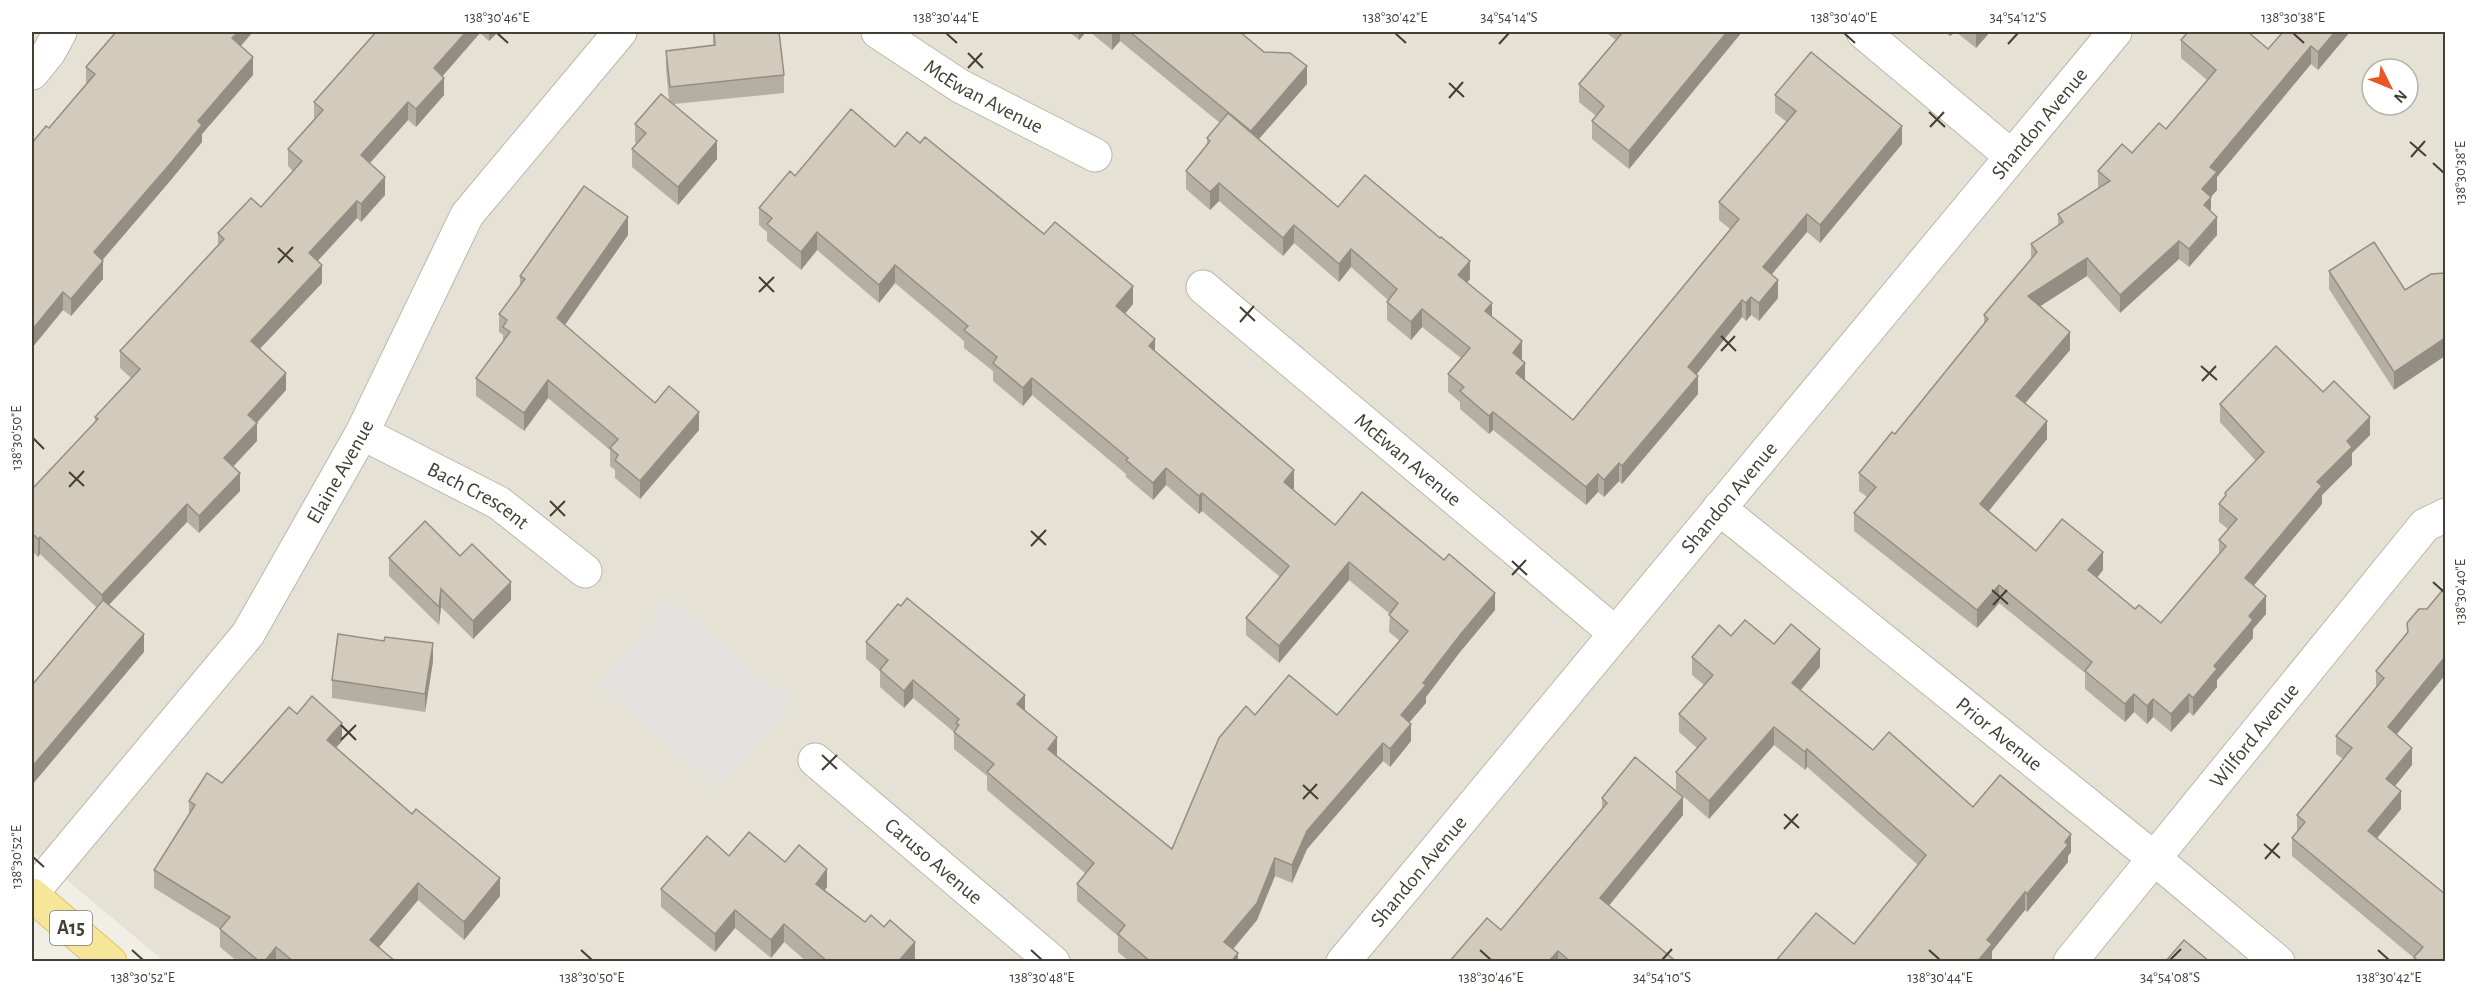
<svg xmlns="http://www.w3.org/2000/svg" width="2477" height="993" font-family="'Alegreya Sans',sans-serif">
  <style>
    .residential { fill: #e5e1d4; fill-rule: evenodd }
    .parking { fill: #e2e1dd }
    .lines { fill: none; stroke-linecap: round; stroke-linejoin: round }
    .minor-casing { stroke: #bcb7a9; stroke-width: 35 }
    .primary-casing { stroke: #dac46b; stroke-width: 35 }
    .minor { stroke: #fff; stroke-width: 33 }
    .primary { stroke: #f6e699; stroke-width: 33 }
    .wall { fill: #b5afa2 }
    .shaded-wall { fill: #938e84 }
    .building { fill: #d2cbbc; stroke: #938e84; stroke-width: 1.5 }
    .ticks { fill: none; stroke: #433f35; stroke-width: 2 }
    .labels { text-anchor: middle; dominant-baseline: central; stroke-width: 4.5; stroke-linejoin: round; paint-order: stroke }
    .shield { fill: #fff; stroke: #7b7972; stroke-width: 1.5 }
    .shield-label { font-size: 20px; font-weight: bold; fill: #433f35 }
    .street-label { font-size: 21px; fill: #433f35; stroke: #fff }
    .neatline { fill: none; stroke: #433f35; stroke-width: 2 }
    .ticks-label { font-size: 15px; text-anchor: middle; fill: #433f35 }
  </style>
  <rect width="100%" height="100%" fill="#f1efe5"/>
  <!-- residential -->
  <path class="residential" d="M 32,32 L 2445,32 L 2445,961 L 164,961 L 32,851 ZM 2372,69 L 2408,69 L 2408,105 L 2372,105 Z"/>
  <!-- parking -->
  <polygon class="parking" points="670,599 792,703 719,789 597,686"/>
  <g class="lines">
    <defs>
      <g id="minor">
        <path id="s1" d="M 878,32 L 960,86 L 1095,155"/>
        <polyline points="1863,32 2011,156"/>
        <polyline points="32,73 49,52 60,32"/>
        <path id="s2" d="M 1203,287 L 1615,633"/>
        <path id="s3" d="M 362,433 L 499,503 L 585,571"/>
        <path id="s4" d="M 1719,508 L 2155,859 L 2278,962"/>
        <path id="s5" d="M 815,760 L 1053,962"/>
        <path id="s6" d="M 32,893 L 248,634 L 362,433 L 467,215 L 620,32"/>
        <path id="s7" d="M 1343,962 L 2115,32"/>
        <path id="s8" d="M 2070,962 L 2425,525 L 2446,515"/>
      </g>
      <polyline id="primary" points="32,895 110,962"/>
    </defs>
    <!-- minor casing -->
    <use href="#minor" class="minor-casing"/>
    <!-- primary casing -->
    <use href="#primary" class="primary-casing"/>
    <!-- minor -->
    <use href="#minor" class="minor"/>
    <!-- primary -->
    <use href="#primary" class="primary"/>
  </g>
  <!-- wall -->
  <g class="wall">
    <polygon points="376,32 498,32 489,41 480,33 442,76 444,95 416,127 408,120 370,163 385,195 361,222 357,218 318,261 322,283 260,349 286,390 257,423 257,441 233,467 240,491 199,533 187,522 109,605 144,652 40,554 38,557 32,551 32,484 34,487 95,422 95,417 131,378 120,368 120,351 218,245 218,233 261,207 293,171 288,166 288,149 314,119 314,102"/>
    <polygon points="713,32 779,32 784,75 784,93 674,104 717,159 678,205 632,167 632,149 637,143 635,142 635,124 669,101 666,69 666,51 713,46"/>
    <polygon points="1069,32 1086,32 1079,40"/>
    <polygon points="1090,32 1240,32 1264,52 1307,84 1259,139 1338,207 1470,279 1467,282 1522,359 1522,360 1525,380 1573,420 1730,229 1719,220 1719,202 1787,122 1775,113 1775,95 1902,144 1820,243 1807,232 1771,274 1778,298 1759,321 1751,315 1746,321 1742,317 1696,375 1698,394 1622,484 1619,481 1604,497 1598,492 1586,505 1493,430 1489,434 1460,409 1460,402 1448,392 1448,374 1461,358 1422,327 1411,340 1387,320 1387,302 1388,300 1351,267 1339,282 1294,243 1283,256 1219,201 1210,210 1186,189 1186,171 1207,146 1207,138 1220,123 1120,41 1112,50"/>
    <polygon points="1605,32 1742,32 1629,169 1592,139 1592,121 1596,116 1579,102 1579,84 1616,40"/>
    <polygon points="1944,32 1955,32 1950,36"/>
    <polygon points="1956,32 1990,32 1976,48"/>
    <polygon points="2350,32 2318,70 2311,64 2217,177 2217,190 2211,197 2211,211 2217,235 2189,267 2179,259 2120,313 2087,276 2040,306 2070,350 2025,403 2047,439 1988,511 2036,551 2103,570 2097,578 2135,609 2161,623 2219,554 2219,540 2228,529 2219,522 2219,504 2225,497 2225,493 2256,461 2220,422 2220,404 2323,392 2370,435 2352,453 2352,465 2322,495 2322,504 2254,585 2266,614 2253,629 2253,638 2217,680 2217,687 2193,716 2189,712 2171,732 2153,717 2147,724 2134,712 2125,722 2085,689 2085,673 1999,603 1977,628 1854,531 1854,513 1867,497 1859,491 1859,473 1895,434 1984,324 1984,315 2031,260 2031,244 2058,225 2058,214 2098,189 2098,171 2132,153 2166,129 2207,80 2181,58 2181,40 2268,49"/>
    <polygon points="240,46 253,75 202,134 202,142 170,181 102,260 103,279 71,316 63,310 49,128 86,84 86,67"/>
    <polygon points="920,143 1044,234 1133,304 1125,314 1155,351 1294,488 1293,489 1335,525 1495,610 1460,652 1426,697 1426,703 1409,722 1411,741 1390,767 1383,761 1307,849 1292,883 1275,876 1257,920 1233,949 1238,962 1130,962 1118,952 1118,936 1077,901 1077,884 1085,873 987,790 987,776 954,749 954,732 913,698 904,708 880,687 880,671 866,659 866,642 1025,710 1057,756 1172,849 1255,715 1337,715 1400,641 1389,632 1390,614 1349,580 1279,663 1246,635 1246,618 1280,577 1202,511 1199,514 1166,485 1153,500 1126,477 1126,474 1032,395 1023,406 993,381 993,371 964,348 964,341 895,283 879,303 817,250 801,270 767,241 767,232 759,225 759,208 795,176 895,147"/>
    <polygon points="628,235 565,325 655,403 699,430 640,499 615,478 615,470 610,466 610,450 548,398 524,431 476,396 476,378 503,341 503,335 499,332 499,314 520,286 520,276"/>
    <polygon points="2329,271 2405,290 2394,390 2329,289"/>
    <polygon points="460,556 511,600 473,639 441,607 439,625 389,576 389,558"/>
    <polygon points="2445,587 2445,675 2396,735 2412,765 2395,786 2401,809 2377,838 2445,962 2414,962 2414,958 2292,856 2292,838 2297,832 2297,815 2343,759 2336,754 2336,736 2376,687 2376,671 2407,633 2407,623 2427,609"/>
    <polygon points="1774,644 1820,667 1801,690 1873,750 1973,807 2071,852 2068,856 2068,862 2027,912 2025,910 1992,951 1992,962 1854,944 1918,865 1807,767 1805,770 1774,745 1709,819 1676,790 1676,772 1697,748 1679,732 1679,714 1704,685 1692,675 1692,657"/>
    <polygon points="433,661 425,712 332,698 332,680"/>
    <polygon points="297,714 342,741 336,747 500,896 464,940 418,900 379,947 396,962 238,962 220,947 220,929 154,888 154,870 189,815 189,801 222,783"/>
    <polygon points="1602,798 1683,815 1609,906 1673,962 1449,962 1501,930 1602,810"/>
    <polygon points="729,856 785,862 827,887 825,890 865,922 915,960 914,962 807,962 784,942 771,958 735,928 715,952 661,907 661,889"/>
  </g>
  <!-- shaded-wall -->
  <g class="shaded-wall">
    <polygon points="238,32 253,32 232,56 232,38"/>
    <polygon points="466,32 480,32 480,33 434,86 434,68"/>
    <polygon points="489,32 498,32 489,41"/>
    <polygon points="1079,32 1086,32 1079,40"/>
    <polygon points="1112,32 1120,32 1120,41 1112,50"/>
    <polygon points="1727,32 1742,32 1629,169 1629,151"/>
    <polygon points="1950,32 1955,32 1950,36"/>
    <polygon points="1976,32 1990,32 1976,48"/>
    <polygon points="2335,32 2350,32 2318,70 2318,52"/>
    <polygon points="2311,46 2311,64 2217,177 2217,190 2202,207 2202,189 2210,167"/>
    <polygon points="253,57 253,75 202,134 202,142 170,181 94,270 94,252 198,121"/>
    <polygon points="1307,66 1307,84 1251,148 1251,131"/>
    <polygon points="444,78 444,95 416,127 416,109"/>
    <polygon points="408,102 408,120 361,173 361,155"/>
    <polygon points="1902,126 1902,144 1820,243 1820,225"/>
    <polygon points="717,141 717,159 678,205 678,187"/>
    <polygon points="385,177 385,195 361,222 361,204"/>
    <polygon points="1219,183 1219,201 1210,210 1210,192"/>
    <polygon points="2211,197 2211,215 2204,205"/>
    <polygon points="357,201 357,218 309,270 309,253"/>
    <polygon points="1807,214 1807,232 1763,285 1763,267"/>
    <polygon points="628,217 628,235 557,336 557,318"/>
    <polygon points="2217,217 2217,235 2189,267 2189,249"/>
    <polygon points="1294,225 1294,243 1283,256 1283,238"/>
    <polygon points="817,232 817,250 801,270 801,252"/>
    <polygon points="2179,241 2179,259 2120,313 2120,295"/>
    <polygon points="1351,249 1351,267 1339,282 1339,264"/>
    <polygon points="2087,258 2087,276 2028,314 2028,296"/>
    <polygon points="103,261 103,279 71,316 71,299"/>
    <polygon points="1470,261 1470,279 1458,293 1458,275"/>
    <polygon points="322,265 322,283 251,358 251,341"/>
    <polygon points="895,265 895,283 879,303 879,285"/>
    <polygon points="1778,280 1778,298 1759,321 1759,303"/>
    <polygon points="1133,286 1133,304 1116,324 1116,306"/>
    <polygon points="63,292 63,310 32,348 32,330"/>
    <polygon points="1751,297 1751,315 1746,321 1746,303"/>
    <polygon points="1742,300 1742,317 1688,385 1688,367"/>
    <polygon points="1492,303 1492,321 1485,311"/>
    <polygon points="1422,309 1422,327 1411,340 1411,322"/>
    <polygon points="2070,332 2070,350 2016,414 2016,396"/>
    <polygon points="2445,338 2445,356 2394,390 2394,372"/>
    <polygon points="1155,339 1155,357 1149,346"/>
    <polygon points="1522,341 1522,359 1513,371 1513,353"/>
    <polygon points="1525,363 1525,381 1516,373"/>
    <polygon points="286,373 286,390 248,432 248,415"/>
    <polygon points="1698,376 1698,394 1622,484 1622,466"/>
    <polygon points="1032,378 1032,395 1023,406 1023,388"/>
    <polygon points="548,380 548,398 524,431 524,413"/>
    <polygon points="699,412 699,430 640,499 640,481"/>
    <polygon points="1493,412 1493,430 1489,434 1489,416"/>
    <polygon points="2370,417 2370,435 2352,453 2352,465 2322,495 2322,504 2245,596 2245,578 2347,441"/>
    <polygon points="2047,421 2047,439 1980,522 1980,504"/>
    <polygon points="257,423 257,441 224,476 224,458"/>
    <polygon points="1619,463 1619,481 1604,497 1604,480"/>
    <polygon points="1166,468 1166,485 1153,500 1153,483"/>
    <polygon points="1294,470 1294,488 1284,500 1284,482"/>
    <polygon points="240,473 240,491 199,533 199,516"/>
    <polygon points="1598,474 1598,492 1586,505 1586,487"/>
    <polygon points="1202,493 1202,511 1199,514 1199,496"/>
    <polygon points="187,504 187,522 102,612 102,595"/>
    <polygon points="40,537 40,554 38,557 38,539"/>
    <polygon points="2103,552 2103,570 2088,588 2088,570"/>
    <polygon points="1349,562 1349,580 1279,663 1279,646"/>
    <polygon points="511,582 511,600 473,639 473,621"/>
    <polygon points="1999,585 1999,603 1977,628 1977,610"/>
    <polygon points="441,589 441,607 439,625 439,607"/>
    <polygon points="1495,593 1495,610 1460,652 1426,697 1426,703 1401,732 1401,715 1423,683 1460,635"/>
    <polygon points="2266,596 2266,614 2253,629 2253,638 2217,680 2217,687 2193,716 2193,698 2214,666 2249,616"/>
    <polygon points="144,634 144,652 32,785 32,767"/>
    <polygon points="433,643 433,661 425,712 425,694"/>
    <polygon points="1820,649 1820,667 1792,700 1792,683"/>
    <polygon points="2445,657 2445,675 2388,745 2388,727"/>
    <polygon points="913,680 913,698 904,708 904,691"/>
    <polygon points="2134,694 2134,712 2125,722 2125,704"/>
    <polygon points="2189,694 2189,712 2171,732 2171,714"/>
    <polygon points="1025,695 1025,713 1017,704"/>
    <polygon points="2153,699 2153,717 2147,724 2147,706"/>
    <polygon points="342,723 342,741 327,758 327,740"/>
    <polygon points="1411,724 1411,741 1390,767 1390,749"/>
    <polygon points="1774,727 1774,745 1709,819 1709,801"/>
    <polygon points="1057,737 1057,755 1048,766 1048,749"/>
    <polygon points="1383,743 1383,761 1307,849 1292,883 1292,865 1307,831"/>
    <polygon points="2412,748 2412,765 2386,797 2386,779"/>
    <polygon points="1807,749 1807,767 1805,770 1805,752"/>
    <polygon points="2401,791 2401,809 2368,849 2368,831"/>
    <polygon points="1683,797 1683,815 1600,916 1600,898"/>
    <polygon points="2071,834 2071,852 2068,856 2068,862 2027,912 2027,894"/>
    <polygon points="1275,858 1275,876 1257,920 1224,960 1224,942"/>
    <polygon points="827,869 827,887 816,901 816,884"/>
    <polygon points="500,878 500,896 464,940 464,922"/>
    <polygon points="418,883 418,900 370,958 370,940"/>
    <polygon points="2025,892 2025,910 1992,951 1992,962 1977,962 1987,940"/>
    <polygon points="735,910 735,928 715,952 715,934"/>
    <polygon points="784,924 784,942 771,958 771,940"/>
    <polygon points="915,942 915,960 914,962 898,962"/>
    <polygon points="276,947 276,962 264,962"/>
    <polygon points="1558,951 1558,962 1548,962"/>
    <polygon points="1238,953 1238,962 1231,962"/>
  </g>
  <!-- building -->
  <g class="building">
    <polygon points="116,32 238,32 232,38 253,57 198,121 202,125 170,164 94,252 103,261 71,299 63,292 32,330 32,143 46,126 49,128 95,74 86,67"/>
    <polygon points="376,32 466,32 434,68 444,78 416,109 408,102 361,155 385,177 361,204 357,201 309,253 322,265 251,341 286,373 248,415 257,423 224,458 240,473 199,516 187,504 102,595 40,537 38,539 32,533 32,484 34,487 98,419 95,417 140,369 120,351 224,239 218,233 251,198 261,207 302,161 288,149 323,110 314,102"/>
    <polygon points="714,32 779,32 784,75 670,87 666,51 715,45"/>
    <polygon points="1130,32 1240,32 1264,52 1290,53 1307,66 1251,131"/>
    <polygon points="1623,32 1727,32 1629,151 1592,121 1604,106 1579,84"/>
    <polygon points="2188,32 2248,32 2268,49 2283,32 2335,32 2318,52 2311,46 2210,167 2217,172 2202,189 2211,197 2204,205 2217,217 2189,249 2179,241 2120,295 2087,258 2028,296 2070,332 2016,396 2047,421 1980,504 2036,551 2062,519 2103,552 2088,570 2135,609 2139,605 2161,623 2226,546 2219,540 2237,519 2219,504 2226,495 2225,493 2264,452 2220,404 2276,346 2323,392 2334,381 2370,417 2347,441 2352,447 2317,482 2322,486 2245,578 2266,596 2249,616 2253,620 2214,666 2217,669 2193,698 2189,694 2171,714 2153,699 2147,706 2134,694 2125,704 2085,671 2092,662 1999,585 1977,610 1854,513 1876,487 1859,473 1892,432 1895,434 1988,319 1984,315 2037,252 2031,244 2063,222 2058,214 2110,181 2098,171 2122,144 2132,153 2159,123 2166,129 2216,70 2181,40"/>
    <polygon points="1811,52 1902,126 1820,225 1807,214 1763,267 1778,280 1759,303 1751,297 1746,303 1742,300 1688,367 1698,376 1622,466 1619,463 1604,480 1598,474 1586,487 1493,412 1489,416 1460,391 1464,387 1448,374 1470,348 1422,309 1411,322 1387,302 1397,289 1351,249 1339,264 1294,225 1283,238 1219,183 1210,192 1186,171 1210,141 1207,138 1228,113 1338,207 1365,175 1440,238 1441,237 1470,261 1458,275 1492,303 1485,311 1522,341 1513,353 1525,363 1516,373 1573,420 1739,219 1719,202 1796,111 1775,95"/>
    <polygon points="661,94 717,141 678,187 632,149 646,133 635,124"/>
    <polygon points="851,109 895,147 907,132 920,143 925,137 1044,234 1055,222 1133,286 1116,306 1155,339 1149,346 1294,470 1284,482 1335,525 1362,492 1444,560 1449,554 1495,593 1460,635 1423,683 1426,685 1401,715 1411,724 1390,749 1383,743 1307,831 1292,865 1275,858 1257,903 1224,942 1238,953 1231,962 1151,962 1118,934 1125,925 1077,884 1094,863 987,772 994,764 954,732 959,725 956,723 959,719 913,680 904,691 880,670 888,660 866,642 898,604 901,606 907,598 1025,695 1017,704 1057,737 1048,749 1172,849 1219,738 1246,706 1255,715 1289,675 1337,715 1408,631 1389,615 1398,603 1349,562 1279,646 1246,618 1289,566 1202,493 1199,496 1166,468 1153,483 1126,460 1128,458 1032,378 1023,388 993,363 997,357 964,330 968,326 895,265 879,285 817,232 801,252 767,224 772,218 759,208 790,171 795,176"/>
    <polygon points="584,186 628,217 557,318 655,403 669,386 699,412 640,481 615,460 618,455 610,448 618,439 548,380 524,413 476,378 510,332 503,327 507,320 499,314 525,279 520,276"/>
    <polygon points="2374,242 2405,290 2431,274 2445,273 2445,338 2394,372 2329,271"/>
    <polygon points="425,521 460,556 472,544 511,582 473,621 441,589 439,607 389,558"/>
    <polygon points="2445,587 2445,657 2388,727 2412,748 2386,779 2401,791 2368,831 2445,894 2445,962 2419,962 2414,957 2423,947 2292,838 2305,822 2297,815 2352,748 2336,736 2384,678 2376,671 2408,632 2407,623 2419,609 2427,609"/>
    <polygon points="103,600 144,634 32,767 32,685"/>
    <polygon points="1745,620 1774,644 1791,624 1820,649 1792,683 1873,750 1889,732 1973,807 2000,775 2071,834 2065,842 2068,845 2027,894 2025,892 1987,940 1992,944 1977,962 1775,962 1816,913 1854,944 1926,855 1807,749 1805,752 1774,727 1709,801 1676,772 1706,738 1679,714 1713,675 1692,657 1719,625 1731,636"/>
    <polygon points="338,634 384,641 385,637 433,643 425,694 332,680"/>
    <polygon points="312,696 342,723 327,740 412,814 416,809 500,878 464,922 418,883 370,940 396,962 294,962 276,947 264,962 260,962 220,929 230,917 154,870 195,805 189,801 207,773 222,783 289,707 297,714"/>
    <polygon points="1635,757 1683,797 1600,898 1673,959 1671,962 1571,962 1558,951 1548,962 1449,962 1487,918 1501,930 1607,803 1602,798"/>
    <polygon points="749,832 785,862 799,845 827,869 816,884 865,922 871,915 884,927 890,920 915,942 898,962 828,962 784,924 771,940 735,910 715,934 661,889 707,836 729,856"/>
    <polygon points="2184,940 2210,962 2165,962"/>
  </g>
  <!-- ticks -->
  <path class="ticks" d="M 497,33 L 508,43M 946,33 L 957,43M 1395,33 L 1406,43M 1844,33 L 1855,43M 2293,33 L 2304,43M 1499,44 L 1509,33M 2008,44 L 2018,33M 968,53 L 983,68M 968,68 L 982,53M 1449,83 L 1464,97M 1449,98 L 1463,82M 1929,112 L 1945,127M 1930,127 L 1944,112M 2410,142 L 2426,156M 2411,157 L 2425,141M 2433,163 L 2444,173M 278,248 L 293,262M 278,263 L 293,247M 759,277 L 774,292M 759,292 L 774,277M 1240,307 L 1255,321M 1240,322 L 1254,306M 1721,336 L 1736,351M 1721,351 L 1735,336M 2201,366 L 2217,380M 2202,381 L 2216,366M 33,438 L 44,449M 69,472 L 84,486M 69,487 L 84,471M 550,501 L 565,516M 550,516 L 565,501M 1031,531 L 1046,545M 1031,546 L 1046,530M 1512,561 L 1527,575M 1512,575 L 1526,560M 2433,582 L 2444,592M 1992,590 L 2008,604M 1993,605 L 2007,590M 341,725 L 356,740M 341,740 L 356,725M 822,755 L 837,769M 822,770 L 837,755M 1303,785 L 1318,799M 1303,799 L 1317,784M 1784,814 L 1799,828M 1784,829 L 1798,814M 2264,844 L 2280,858M 33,857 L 44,867M 2265,859 L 2279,843M 132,950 L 143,960M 581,950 L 592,960M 1031,950 L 1042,960M 1480,950 L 1491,960M 1929,950 L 1940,960M 2378,950 L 2389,960M 1662,960 L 1672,949M 2170,960 L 2181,949"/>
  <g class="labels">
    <!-- shield labels -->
    <rect class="shield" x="50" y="911" width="42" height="34" rx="4.5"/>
    <g class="shield-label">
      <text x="71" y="928">A15</text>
    </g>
    <!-- street labels -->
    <g class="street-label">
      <text stroke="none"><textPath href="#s1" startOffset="124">McEwan Avenue</textPath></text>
      <text stroke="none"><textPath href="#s7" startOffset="1090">Shandon Avenue</textPath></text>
      <text stroke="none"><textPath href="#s2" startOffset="268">McEwan Avenue</textPath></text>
      <text stroke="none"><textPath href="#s6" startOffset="524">Elaine Avenue</textPath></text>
      <text stroke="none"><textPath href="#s7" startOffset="604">Shandon Avenue</textPath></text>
      <text stroke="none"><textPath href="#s3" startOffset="132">Bach Crescent</textPath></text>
      <text stroke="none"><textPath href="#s4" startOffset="360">Prior Avenue</textPath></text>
      <text stroke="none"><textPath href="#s8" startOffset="292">Wilford Avenue</textPath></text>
      <text stroke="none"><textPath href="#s5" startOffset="156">Caruso Avenue</textPath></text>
      <text stroke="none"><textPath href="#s7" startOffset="118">Shandon Avenue</textPath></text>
    </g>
  </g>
  <!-- border -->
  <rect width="2477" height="993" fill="none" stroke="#ffffff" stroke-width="66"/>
  <!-- north arrow -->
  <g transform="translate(2390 87) rotate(133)"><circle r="28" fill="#ffffff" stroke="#b4b2ae" stroke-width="1.5"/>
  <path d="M0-4.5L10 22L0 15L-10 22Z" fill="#e95725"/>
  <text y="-9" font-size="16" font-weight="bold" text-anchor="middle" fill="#433f35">N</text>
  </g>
  <rect x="33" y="33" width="2411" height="927" class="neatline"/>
  <g class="ticks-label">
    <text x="497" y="22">138°30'46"E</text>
    <text x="946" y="22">138°30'44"E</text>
    <text x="1395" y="22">138°30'42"E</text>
    <text x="1509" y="22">34°54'14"S</text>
    <text x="1844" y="22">138°30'40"E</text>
    <text x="2018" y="22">34°54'12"S</text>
    <text x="2293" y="22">138°30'38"E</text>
    <text transform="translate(2460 173) rotate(-90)" y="5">138°30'38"E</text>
    <text transform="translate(16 438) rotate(-90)" y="5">138°30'50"E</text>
    <text transform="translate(2460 592) rotate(-90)" y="5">138°30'40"E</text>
    <text transform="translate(16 857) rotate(-90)" y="5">138°30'52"E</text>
    <text x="143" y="982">138°30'52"E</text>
    <text x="592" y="982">138°30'50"E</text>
    <text x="1042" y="982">138°30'48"E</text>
    <text x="1491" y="982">138°30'46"E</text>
    <text x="1662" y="982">34°54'10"S</text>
    <text x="1940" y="982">138°30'44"E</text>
    <text x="2170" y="982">34°54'08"S</text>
    <text x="2389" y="982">138°30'42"E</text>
  </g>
</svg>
